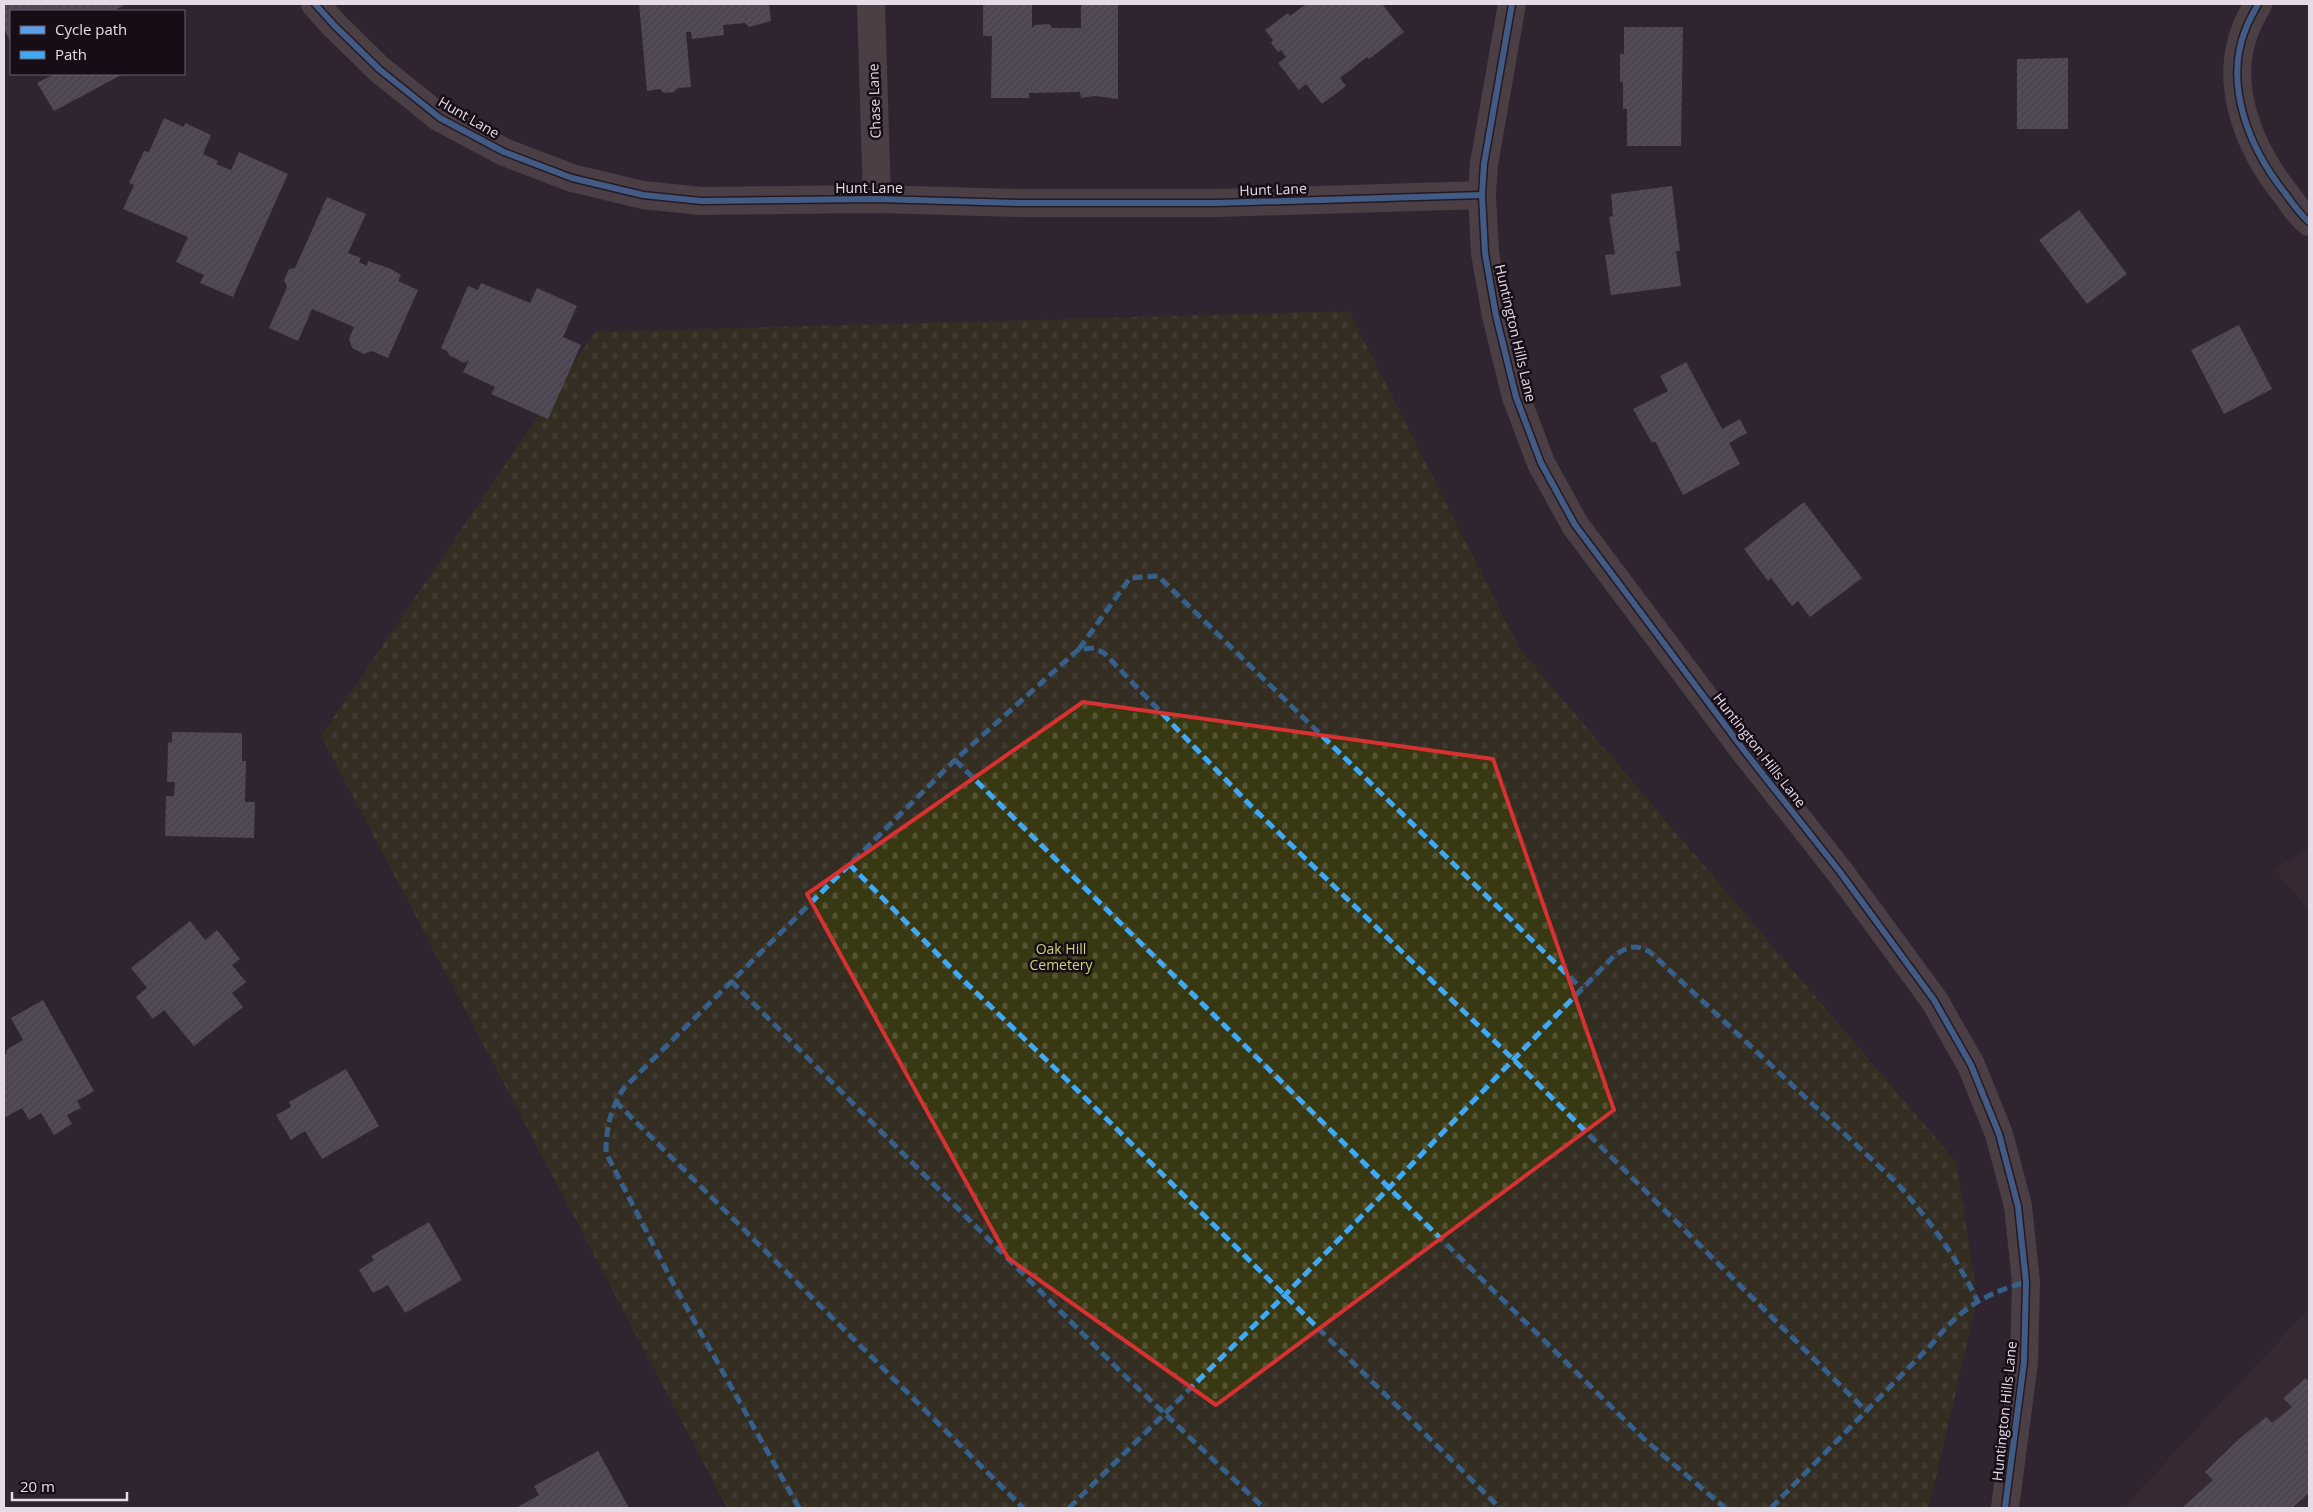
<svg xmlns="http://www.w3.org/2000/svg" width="2313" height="1512" font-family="'Open Sans',sans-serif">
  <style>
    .commercial { fill: #40303b }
    .cemetery { fill: url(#cemetery-stones) }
    .building { fill: url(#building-hatch) }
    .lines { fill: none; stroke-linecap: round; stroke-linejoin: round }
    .street { stroke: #6d5d61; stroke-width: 28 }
    .quiet { stroke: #3fa9f5; stroke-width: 5; stroke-dasharray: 10 5; stroke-linecap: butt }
    .cycleway-casing { stroke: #160d16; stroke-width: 9 }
    .cycleway { stroke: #5a9eea; stroke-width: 6 }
    .marked { fill: none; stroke: #d73132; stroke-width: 4; stroke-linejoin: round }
    .labels { text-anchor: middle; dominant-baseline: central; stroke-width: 5; stroke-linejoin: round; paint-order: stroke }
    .street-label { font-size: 14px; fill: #e7dae7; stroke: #160d16 }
    .park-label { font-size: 14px; fill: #ced47a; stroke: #160d16 }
  </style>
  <defs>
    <pattern id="cemetery-stones" width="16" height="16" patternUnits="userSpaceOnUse" patternTransform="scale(1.25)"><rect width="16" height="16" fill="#383813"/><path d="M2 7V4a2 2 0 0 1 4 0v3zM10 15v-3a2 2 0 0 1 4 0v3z" fill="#555435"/></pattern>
    <pattern id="building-hatch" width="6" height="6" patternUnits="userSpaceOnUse" patternTransform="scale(1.25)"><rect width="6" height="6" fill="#7c7887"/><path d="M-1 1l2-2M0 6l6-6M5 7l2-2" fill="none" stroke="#66626d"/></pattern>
  </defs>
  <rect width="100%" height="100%" fill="#2f252f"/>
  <!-- commercial -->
  <g class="commercial">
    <polygon points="2309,848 2309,910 2274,869"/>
    <polygon points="2309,1309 2309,1508 2123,1508"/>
  </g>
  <!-- cemetery -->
  <polygon class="cemetery" points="1349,311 1520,649 1957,1163 1977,1300 1929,1508 727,1508 321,736 595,332"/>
  <!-- building -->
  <g class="building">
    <polygon points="4,4 122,4 123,6 113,11 11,11 11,43 4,29"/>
    <polygon points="639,4 769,4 771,21 749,27 745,23 723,25 724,35 692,39 691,32 686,32 691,87 678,88 674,92 664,93 660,89 647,91"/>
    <polygon points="983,4 1032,4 1032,28 1035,25 1049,24 1053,28 1081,28 1081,4 1118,4 1118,99 1095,96 1081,98 1080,92 1029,93 1029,98 991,98 992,36 983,36"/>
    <polygon points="1306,4 1382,4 1404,32 1369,59 1367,57 1340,78 1346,86 1322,104 1306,84 1299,90 1278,63 1286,57 1281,50 1278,52 1271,43 1273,40 1265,30 1288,13 1290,16"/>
    <polygon points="1624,27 1683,27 1681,146 1627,146 1627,109 1623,109 1623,82 1620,82 1620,54 1624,54"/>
    <polygon points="2068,58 2068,129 2017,129 2017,59"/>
    <polygon points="54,74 123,74 54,111 37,83"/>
    <polygon points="164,118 184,127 185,123 211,135 203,154 218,161 216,164 231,170 239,152 288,174 233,297 200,283 204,275 176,262 188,237 123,209 134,185 129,183 144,151 149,152"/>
    <polygon points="1672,186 1680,251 1676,251 1681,286 1611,295 1605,255 1615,254 1609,217 1613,216 1611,194"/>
    <polygon points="327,197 366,214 348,253 361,258 359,262 367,266 368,261 391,269 401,275 398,281 418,290 388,358 372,351 364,354 352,348 349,339 354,327 312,309 298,341 269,328 287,287 284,280 289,269 295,268"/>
    <polygon points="2079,210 2127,274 2087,304 2039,240"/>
    <polygon points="481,283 530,303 537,288 577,306 563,337 581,345 548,419 491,394 495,387 463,372 469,360 464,363 449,355 447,351 441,348 468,286 478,290"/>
    <polygon points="2239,325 2272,389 2224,414 2191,350"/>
    <polygon points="1686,362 1722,429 1740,419 1747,433 1729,443 1740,464 1683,495 1655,441 1652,443 1633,409 1668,391 1660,376"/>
    <polygon points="1804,502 1862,578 1810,617 1798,601 1792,606 1771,578 1768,581 1744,549"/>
    <polygon points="172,732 242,733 242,761 246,761 245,802 255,802 254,838 165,836 166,796 174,796 175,782 167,782 168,743 172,742"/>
    <polygon points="190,921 205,940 217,930 240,959 232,965 246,982 232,993 243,1007 194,1046 164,1010 153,1019 136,997 147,988 131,968"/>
    <polygon points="43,1000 94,1091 77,1101 81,1108 67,1115 72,1124 54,1135 41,1113 29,1120 22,1108 4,1118 4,1055 7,1053 6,1050 23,1040 11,1018"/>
    <polygon points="346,1069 379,1126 322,1159 305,1131 291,1140 276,1115 291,1107 289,1102"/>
    <polygon points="429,1222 462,1280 405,1313 388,1285 373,1293 359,1270 374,1260 371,1256"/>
    <polygon points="2306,1378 2309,1382 2309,1493 2292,1508 2182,1508 2213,1480 2205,1472 2238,1440 2266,1417 2272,1423 2292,1407 2283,1398"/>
    <polygon points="598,1451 629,1508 516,1508 539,1495 534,1486"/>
  </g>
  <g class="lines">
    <!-- street -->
    <g class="street">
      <polyline points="315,4 334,25 379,69 440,118 504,152 572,178 643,195 701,201 877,199 1019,203 1217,203 1482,195"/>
      <polyline points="871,4 877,199"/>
      <polyline points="1512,4 1484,164 1482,195 1485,253 1496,316 1516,397 1541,463 1575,525 1746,753 1840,872 1934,1000 1971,1065 1999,1134 2018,1206 2026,1282 2024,1362 2005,1508"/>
      <path d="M 2258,4 C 2254,12 2249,20 2246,28 C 2223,84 2249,148 2285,193 C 2292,203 2300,214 2309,222"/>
    </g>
    <!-- quiet -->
    <g class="quiet">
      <polyline points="1079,649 1130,578 1158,576 1582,989"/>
      <polyline points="955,760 1644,1439 1725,1508"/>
      <polyline points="849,864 960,977 1064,1077 1500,1508"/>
      <polyline points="731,981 1124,1375 1264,1508"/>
      <polyline points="615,1101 1023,1508"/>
      <path d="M 799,1508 L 673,1283 L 606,1153 C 606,1129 610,1109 624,1088 L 955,760 L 1079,649 L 1094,648 L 1104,653 L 1252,807 L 1514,1060 L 1866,1411"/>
      <path d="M 1069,1508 L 1284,1296 L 1615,955 C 1629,946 1636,944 1650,952 L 1897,1183 C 1929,1220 1956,1256 1977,1300"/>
      <path d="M 1771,1508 L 1932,1344 C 1959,1310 1983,1294 2026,1282"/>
    </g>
    <defs>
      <g id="cycleway">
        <polyline points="315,4 334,25 379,69 440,118 504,152 572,178 643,195 701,201 877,199 1019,203 1217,203 1482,195"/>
        <polyline points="1512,4 1484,164 1482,195 1485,253 1496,316 1516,397 1541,463 1575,525 1746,753 1840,872 1934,1000 1971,1065 1999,1134 2018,1206 2026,1282 2024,1362 2005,1508"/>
        <path d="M 2258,4 C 2254,12 2249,20 2246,28 C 2223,84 2249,148 2285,193 C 2292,203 2300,214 2309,222"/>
      </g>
    </defs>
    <!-- cycleway casing -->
    <use href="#cycleway" class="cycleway-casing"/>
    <!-- cycleway -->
    <use href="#cycleway" class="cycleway"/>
  </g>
  <!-- marked area -->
  <path d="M0 0H2313V1512H0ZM 1083,702 L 1493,759 L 1614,1110 L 1216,1405 L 1008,1258 L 807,894 Z" fill="#2f252f" fill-opacity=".55" fill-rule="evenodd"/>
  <path class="marked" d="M 1083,702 L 1493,759 L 1614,1110 L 1216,1405 L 1008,1258 L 807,894 Z"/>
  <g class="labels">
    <!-- street labels -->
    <g class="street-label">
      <text transform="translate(874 101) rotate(-92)">Chase Lane</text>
      <text transform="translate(469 117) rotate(30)">Hunt Lane</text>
      <text x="869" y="187">Hunt Lane</text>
      <text transform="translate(1273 189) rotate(-2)">Hunt Lane</text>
      <text transform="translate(1516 333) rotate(77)">Huntington Hills Lane</text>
      <text transform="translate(1760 750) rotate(52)">Huntington Hills Lane</text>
      <text transform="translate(2004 1411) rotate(-84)">Huntington Hills Lane</text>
    </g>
    <!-- park labels -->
    <g class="park-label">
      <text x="1061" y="948">Oak Hill<tspan x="1061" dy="16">Cemetery</tspan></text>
    </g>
  </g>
  <!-- border -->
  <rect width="2313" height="1512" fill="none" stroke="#e7dae7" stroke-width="10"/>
  <!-- legend -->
  <rect x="10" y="10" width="175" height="65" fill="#160d16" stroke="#6a5f6a"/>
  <rect x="20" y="26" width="25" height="8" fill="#5a9eea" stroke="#6a5f6a"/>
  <text x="55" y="35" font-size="15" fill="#e7dae7">Cycle path</text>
  <rect x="20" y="51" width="25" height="8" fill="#3fa9f5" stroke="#6a5f6a"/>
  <text x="55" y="60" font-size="15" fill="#e7dae7">Path</text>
  <!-- scale -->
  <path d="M12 1492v8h115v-8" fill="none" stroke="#e7dae7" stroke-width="2.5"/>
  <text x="20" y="1492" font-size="15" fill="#e7dae7" stroke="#160d16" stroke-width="4" paint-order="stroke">20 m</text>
</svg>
